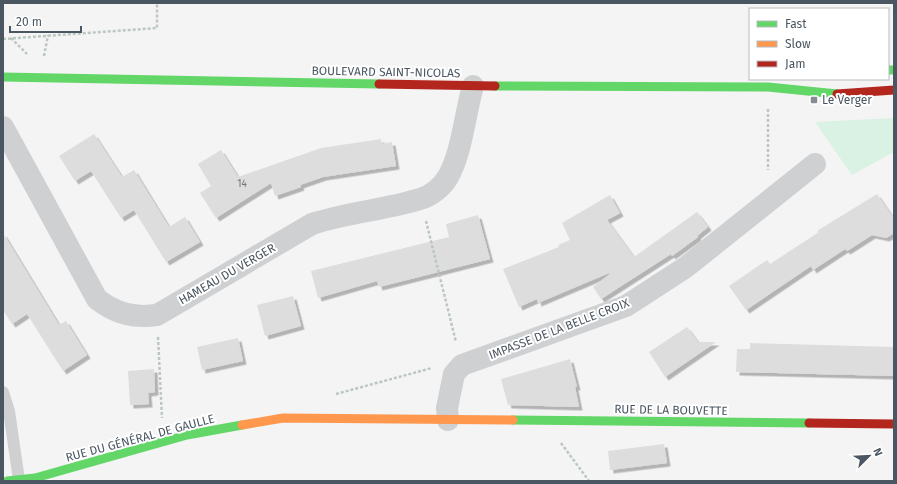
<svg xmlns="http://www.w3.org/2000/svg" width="897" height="484" font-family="'Fira Sans',sans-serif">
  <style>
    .green { fill: #d9f2e3 }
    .building { fill: #ddddde; filter: url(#shadow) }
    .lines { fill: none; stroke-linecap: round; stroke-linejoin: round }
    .path { stroke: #bcc7c4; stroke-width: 2.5; stroke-dasharray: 3 2; stroke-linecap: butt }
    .lane { stroke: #ced0d2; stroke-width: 12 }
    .street { stroke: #ced0d2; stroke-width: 22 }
    .fast { stroke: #63d668; stroke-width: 9 }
    .slow { stroke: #ff974d; stroke-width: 9 }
    .jam { stroke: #b3261e; stroke-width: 9 }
    .poi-dot { fill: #868d94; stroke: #fff; stroke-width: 1.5 }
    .labels { text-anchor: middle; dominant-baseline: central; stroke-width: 4; stroke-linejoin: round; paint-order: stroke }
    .number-label { font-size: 10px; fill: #707881 }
    .street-label { font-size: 12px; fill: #4a5661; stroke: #fff }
    .poi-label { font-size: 12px; fill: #4a5661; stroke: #fff; text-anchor: start }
  </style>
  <defs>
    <filter id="shadow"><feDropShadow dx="3.5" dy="3.5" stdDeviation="0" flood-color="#0004"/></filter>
  </defs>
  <rect width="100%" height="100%" fill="#f4f4f4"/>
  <!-- green -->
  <polygon class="green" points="894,118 894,156 892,153 852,175 815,122"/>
  <!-- building -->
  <g class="building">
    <polygon points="94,134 122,177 134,170 169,227 185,217 200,242 166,262 134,210 121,218 91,171 75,181 59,156"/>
    <polygon points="381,139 381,144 392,142 396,166 323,177 300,185 301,187 275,196 271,183 216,218 200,193 211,186 198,164 221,150 238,177 321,148"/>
    <polygon points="877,194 894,219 894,233 886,238 872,235 847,251 845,249 813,270 811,266 746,310 729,286 767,260 770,264 819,232 817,231"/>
    <polygon points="610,195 620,213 607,220 634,257 697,212 708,227 697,236 698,237 672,256 671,254 601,299 593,287 610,274 609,273 538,303 537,299 519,307 503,269 559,247 558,245 570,240 562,223"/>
    <polygon points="478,215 490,259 379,287 377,281 318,298 311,271 449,237 446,224"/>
    <polygon points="3,233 59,325 66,321 87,355 63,371 27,314 12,324 3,310"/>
    <polygon points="293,296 301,326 265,336 257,305"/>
    <polygon points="687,327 698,342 716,342 665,377 649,352"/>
    <polygon points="238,338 243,361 202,370 197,347"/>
    <polygon points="750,343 894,347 894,376 736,372 737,349 750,349"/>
    <polygon points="570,359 577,387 575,387 579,407 508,405 501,379"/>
    <polygon points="154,369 155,392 148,393 149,404 130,405 128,371"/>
    <polygon points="664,444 667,463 610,470 608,451"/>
  </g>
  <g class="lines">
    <!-- path -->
    <g class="path">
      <polyline points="11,38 27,54"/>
      <polyline points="3,39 157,28 157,3"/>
      <polyline points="44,56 48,35"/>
      <polyline points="768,109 768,170"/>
      <polyline points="426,221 456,342"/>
      <polyline points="158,337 162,418"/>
      <polyline points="336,394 432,368"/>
      <polyline points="561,443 589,481"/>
    </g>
    <!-- lane -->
    <polyline class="lane" points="3,392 9,411 19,480"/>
    <!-- street -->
    <g class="street">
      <path d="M 3,127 L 97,299 C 116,314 134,318 157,315 L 312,224 C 348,212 385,210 420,199 C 431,196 442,187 448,177 C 462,152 465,114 473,86"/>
      <polyline points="448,420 447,408 454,374 462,365 626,306 686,267 815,164"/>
    </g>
    <!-- fast -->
    <g class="fast">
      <polyline points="888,70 894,70"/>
      <polyline points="3,77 379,84"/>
      <polyline points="495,86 768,87 837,94"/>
      <polyline points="513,420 809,423"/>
      <polyline points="7,481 35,478 187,435 242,425"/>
    </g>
    <!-- slow -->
    <polyline class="slow" points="242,425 283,418 513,420"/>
    <!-- jam -->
    <g class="jam">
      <polyline points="379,84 495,86"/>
      <polyline points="837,94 894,90"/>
      <polyline points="809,423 894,424"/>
    </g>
  </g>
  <!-- markers -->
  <rect class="poi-dot" x="810" y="96" width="8" height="8" rx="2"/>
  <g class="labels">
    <!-- number labels -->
    <g class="number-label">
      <text x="242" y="184">14</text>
    </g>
    <!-- street labels -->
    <g class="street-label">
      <text transform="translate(386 72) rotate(1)">BOULEVARD SAINT-NICOLAS</text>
      <text transform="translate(227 274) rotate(-30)">HAMEAU DU VERGER</text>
      <text transform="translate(559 329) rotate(-21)">IMPASSE DE LA BELLE CROIX</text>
      <text transform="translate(671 410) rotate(1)">RUE DE LA BOUVETTE</text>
      <text transform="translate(140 438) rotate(-15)">RUE DU GÉNÉRAL DE GAULLE</text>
    </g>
    <!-- poi labels -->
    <g class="poi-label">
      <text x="822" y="100">Le Verger</text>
    </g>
  </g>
  <!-- border -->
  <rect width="897" height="484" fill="none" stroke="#4a5661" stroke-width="8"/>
  <!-- legend -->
  <rect x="749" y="8" width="140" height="72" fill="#ffffff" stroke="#b7bbc0"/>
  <rect x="757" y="21" width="20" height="6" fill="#63d668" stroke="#b7bbc0"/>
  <text x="785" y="28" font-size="12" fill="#4a5661">Fast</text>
  <rect x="757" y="41" width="20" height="6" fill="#ff974d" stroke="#b7bbc0"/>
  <text x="785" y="48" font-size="12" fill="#4a5661">Slow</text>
  <rect x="757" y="61" width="20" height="6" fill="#b3261e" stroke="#b7bbc0"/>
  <text x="785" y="68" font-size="12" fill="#4a5661">Jam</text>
  <!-- north arrow -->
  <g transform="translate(869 456) rotate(66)" stroke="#ffffff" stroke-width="3" paint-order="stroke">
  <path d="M0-3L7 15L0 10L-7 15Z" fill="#4a5661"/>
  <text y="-6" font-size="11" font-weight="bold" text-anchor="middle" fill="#4a5661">N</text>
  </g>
  <!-- scale -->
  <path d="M10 26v6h71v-6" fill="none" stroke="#4a5661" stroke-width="2"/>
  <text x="16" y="26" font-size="12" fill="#4a5661" stroke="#ffffff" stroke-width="3" paint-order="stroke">20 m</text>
</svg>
